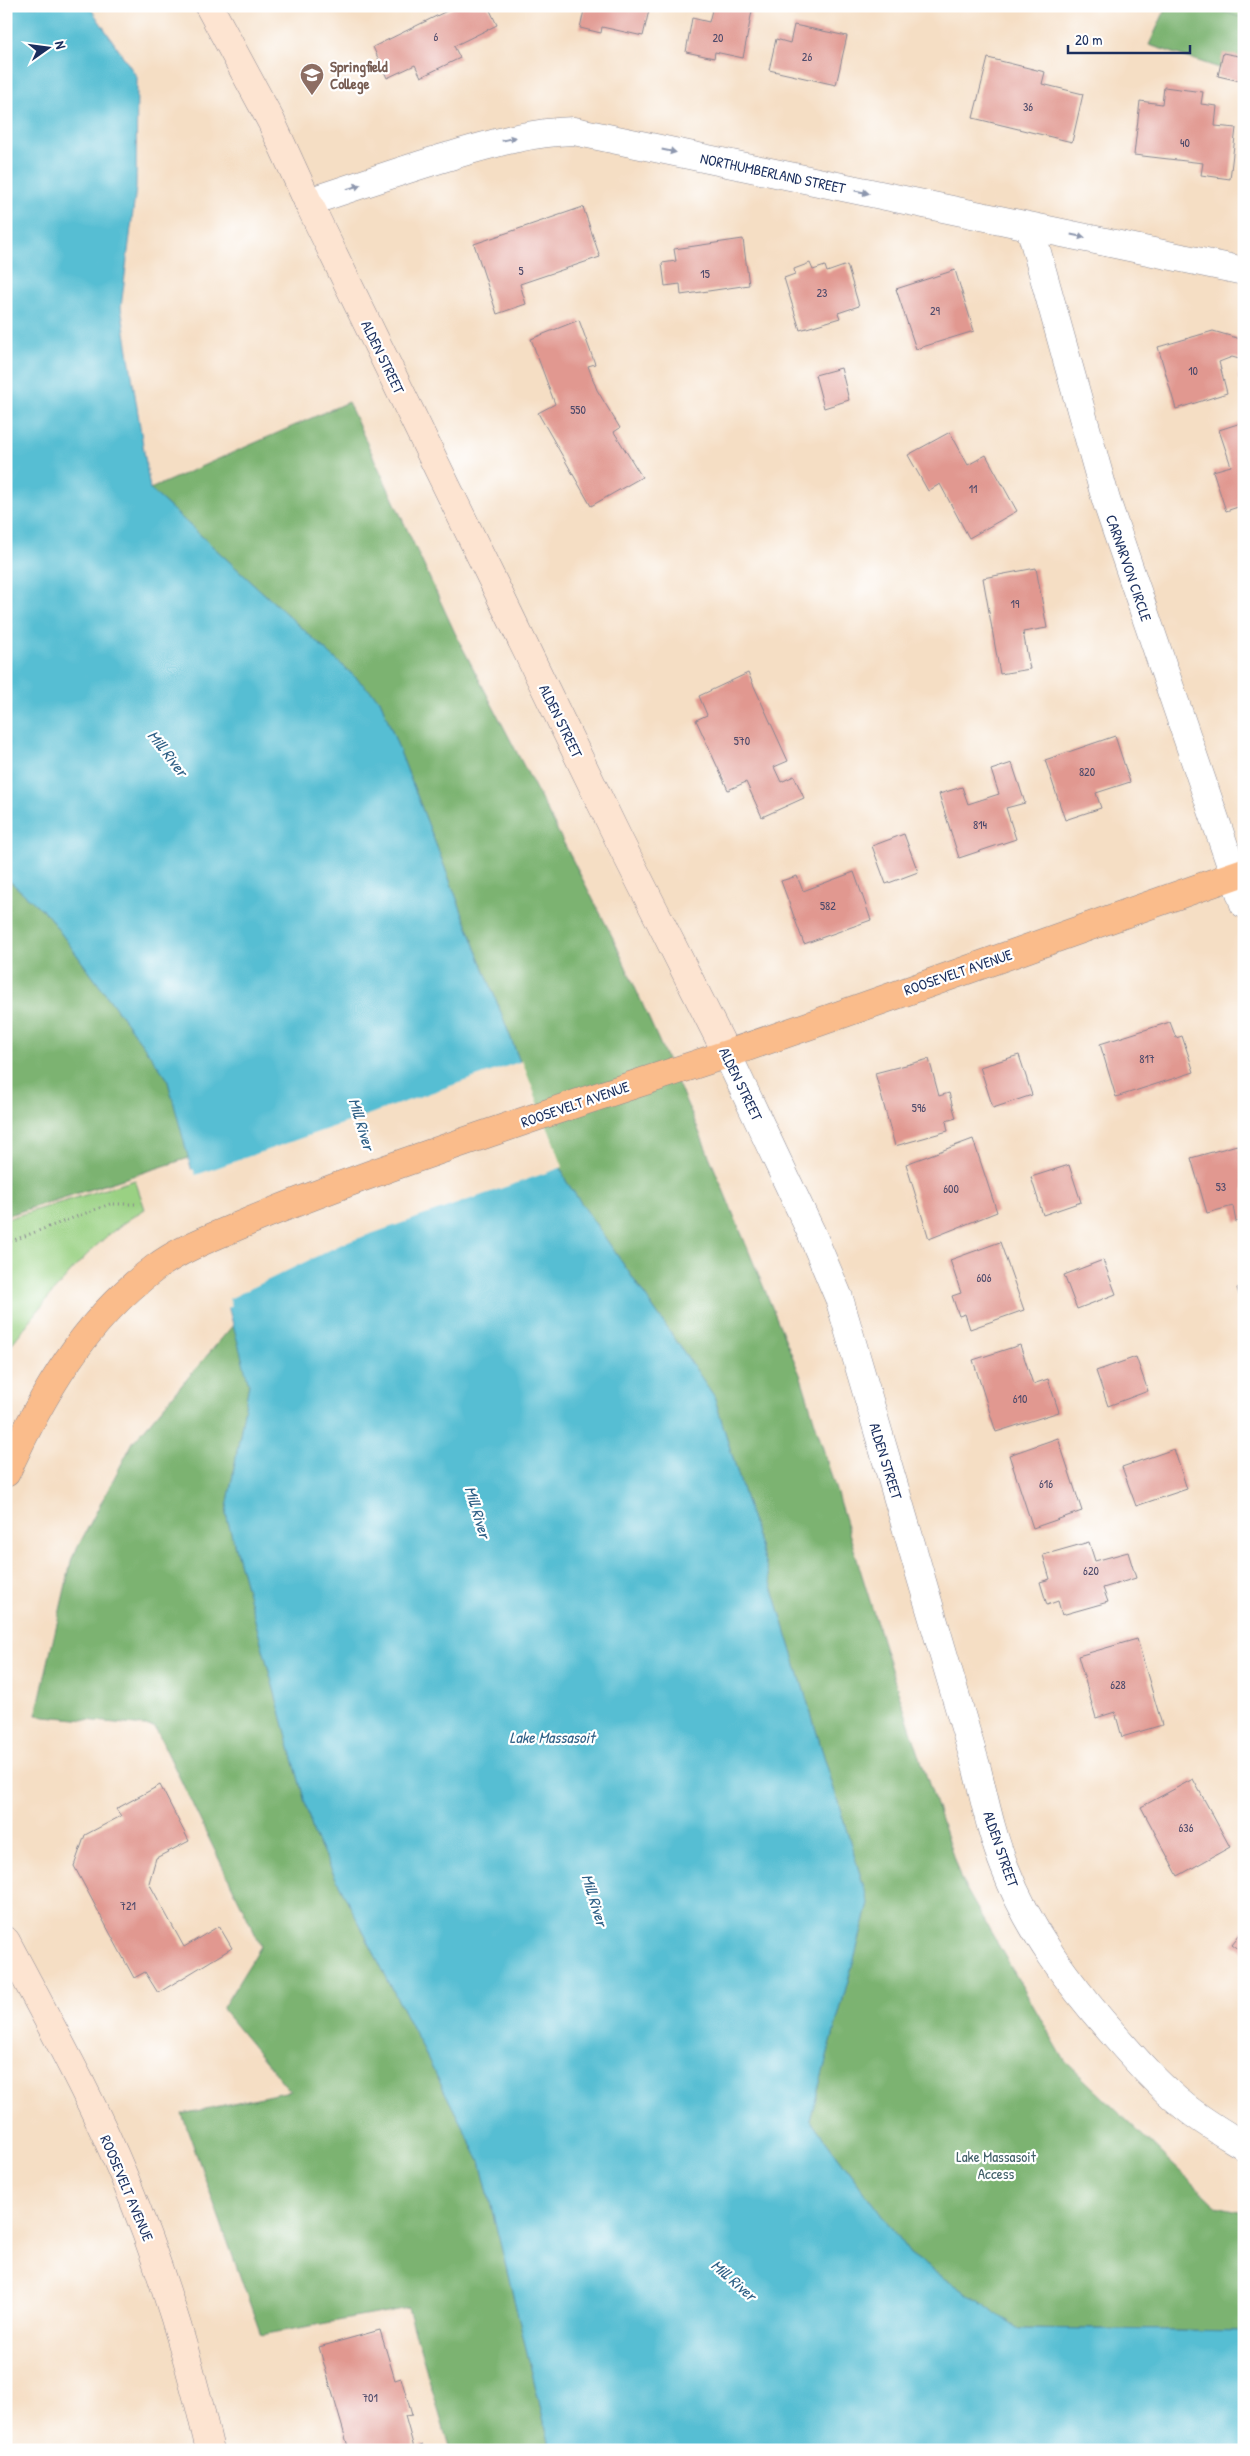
<svg xmlns="http://www.w3.org/2000/svg" width="1250" height="2456" font-family="'Patrick Hand',sans-serif">
  <style>
    .green { fill: #9ad183; stroke: #5a8070 }
    .forest { fill: #7bb371; stroke: #4b7168 }
    .water { fill: #56bed3; stroke: #387698 }
    .pier { fill: #f5dec4 }
    .building { fill: #e19890 }
    .lines { fill: none; stroke-linecap: round; stroke-linejoin: round }
    .minor-casing { stroke: #888691; stroke-width: 29 }
    .tertiary-casing { stroke: #888691; stroke-width: 29 }
    .secondary-casing { stroke: #888691; stroke-width: 29 }
    .primary-casing { stroke: #888691; stroke-width: 29 }
    .path { stroke: #888691; stroke-width: 3; stroke-dasharray: 1 4; stroke-linecap: butt }
    .minor { stroke: #fff; stroke-width: 28 }
    .tertiary { stroke: #fff; stroke-width: 28 }
    .secondary { stroke: #fde4d1; stroke-width: 28 }
    .primary { stroke: #fabc8b; stroke-width: 28 }
    .oneway { fill: #8d97ae }
    .labels { text-anchor: middle; dominant-baseline: central; stroke-width: 4.5; stroke-linejoin: round; paint-order: stroke }
    .number-label { font-size: 12px; fill: #4c496a }
    .education-label { font-size: 15px; font-weight: bold; fill: #785e54; stroke: #fff; text-anchor: start }
    .street-label { font-size: 15px; fill: #1b2f5e; stroke: #fff }
    .park-label { font-size: 15px; fill: #416069; stroke: #fff }
    .water-label { font-size: 16px; font-style: italic; fill: #306187; stroke: #fff }
  </style>
  <rect width="100%" height="100%" fill="#fff"/>
  <filter id="ink" filterUnits="userSpaceOnUse"><feTurbulence type="fractalNoise" baseFrequency=".02" numOctaves="2"/><feDisplacementMap in="SourceGraphic" scale="10" xChannelSelector="R" yChannelSelector="G"/><feConvolveMatrix kernelMatrix="1 2 1 2 8 2 1 2 1" color-interpolation-filters="sRGB"/></filter>
  <filter id="wash" filterUnits="userSpaceOnUse"><feTurbulence type="fractalNoise" baseFrequency=".0096" numOctaves="4" result="noise"/><feDisplacementMap in="SourceGraphic" scale="20" xChannelSelector="R" yChannelSelector="G"/><feGaussianBlur stdDeviation="1.12" result="paint"/><feColorMatrix in="noise" values="0 0 0 0 0 0 0 0 0 0 0 0 0 0 0 0 0 1.4 0 .05"/><feComposite in="paint" operator="in"/></filter>
  <g filter="url(#wash)">
    <rect width="100%" height="100%" fill="#f5dec4"/>
    <!-- green -->
    <g class="green">
      <polygon points="1205,6 1244,6 1244,18"/>
      <path d="M 135,1180 L 145,1209 C 87,1243 48,1299 6,1351 L 6,1219 Z"/>
    </g>
    <!-- forest -->
    <g class="forest">
      <polygon points="1167,6 1205,6 1244,18 1244,76 1149,45"/>
      <polygon points="348,402 456,635 613,938 695,1122 801,1377 894,1679 961,1880 1065,2061 1216,2206 1244,2212 1244,2331 1017,2328 910,2254 810,2119 869,1904 714,1396 566,1181 380,700 150,489"/>
      <polygon points="6,878 47,914 167,1078 189,1158 6,1216"/>
      <polygon points="234,1324 249,1384 226,1514 314,1835 480,2161 551,2450 450,2450 408,2308 261,2335 182,2114 290,2091 222,2009 261,1946 155,1727 36,1715 72,1558 133,1442"/>
    </g>
    <!-- water -->
    <polygon class="water" points="6,6 89,6 137,77 136,188 121,307 150,489 380,700 566,1181 714,1396 869,1904 810,2119 910,2254 1017,2328 1244,2331 1244,2450 551,2450 480,2161 314,1835 226,1514 249,1384 167,1078 47,914 6,878"/>
    <!-- pier -->
    <polygon class="pier" points="522,1061 563,1167 342,1244 229,1299 232,1305 227,1309 189,1171 193,1169 196,1175"/>
    <g id="blocks">
      <!-- building -->
      <g class="building">
        <polygon points="457,6 488,6 497,25 454,46 460,58 421,77 415,65 387,78 373,47"/>
        <polygon points="585,6 650,6 643,36 602,27 601,33 580,28"/>
        <polygon points="713,6 728,6 752,11 743,58 715,52 714,58 686,52 692,18 709,22"/>
        <polygon points="794,25 847,36 836,85 769,70 776,39 790,43"/>
        <polygon points="1223,53 1244,57 1240,81 1218,76"/>
        <polygon points="988,58 1045,72 1042,84 1083,94 1072,142 973,118"/>
        <polygon points="1164,87 1203,92 1201,104 1217,106 1215,126 1236,128 1230,179 1201,175 1203,163 1134,155 1140,101 1162,104"/>
        <polygon points="583,207 600,257 520,284 526,304 497,314 474,244"/>
        <polygon points="743,239 749,285 681,295 680,284 665,286 662,263 676,261 674,249"/>
        <polygon points="810,263 813,270 825,266 827,272 847,265 859,306 838,313 840,318 800,330 784,278 795,274 794,269"/>
        <polygon points="955,270 974,331 916,349 896,289"/>
        <polygon points="579,320 595,364 588,366 597,390 620,428 614,432 642,477 591,506 538,413 555,404 531,339"/>
        <polygon points="1213,331 1244,340 1244,379 1238,378 1243,360 1232,357 1219,362 1227,393 1176,409 1158,347"/>
        <polygon points="841,368 849,400 824,408 815,375"/>
        <polygon points="1244,422 1244,505 1226,511 1213,471 1231,466 1219,430"/>
        <polygon points="950,432 968,465 986,455 1017,511 969,538 940,484 928,491 908,455"/>
        <polygon points="1036,568 1047,628 1023,632 1030,669 1000,674 983,578"/>
        <polygon points="748,673 788,761 774,767 781,782 794,776 804,798 762,817 746,782 728,790 696,720 707,715 699,696"/>
        <polygon points="1115,736 1130,782 1096,793 1101,808 1065,820 1045,760"/>
        <polygon points="1012,763 1025,803 1006,808 1016,839 959,858 939,794 962,787 968,804 999,794 991,770"/>
        <polygon points="904,834 918,872 886,884 872,846"/>
        <polygon points="854,872 871,920 804,944 781,881 797,876 803,891"/>
        <polygon points="1170,1022 1176,1038 1182,1036 1194,1072 1116,1097 1100,1044"/>
        <polygon points="1019,1055 1032,1095 993,1108 980,1067"/>
        <polygon points="929,1059 939,1096 949,1093 956,1118 946,1121 948,1131 895,1146 875,1073"/>
        <polygon points="973,1139 997,1212 929,1239 906,1164"/>
        <polygon points="1237,1145 1244,1166 1244,1219 1236,1222 1233,1206 1207,1213 1191,1158"/>
        <polygon points="1069,1165 1081,1202 1043,1215 1031,1177"/>
        <polygon points="1000,1242 1024,1310 970,1329 965,1314 959,1316 952,1296 961,1293 950,1260"/>
        <polygon points="1103,1260 1116,1294 1077,1309 1064,1275"/>
        <polygon points="1244,1285 1244,1308 1243,1308 1237,1288"/>
        <polygon points="1020,1345 1033,1384 1048,1379 1059,1412 996,1432 973,1360"/>
        <polygon points="1136,1357 1148,1391 1108,1406 1096,1371"/>
        <polygon points="1058,1438 1082,1511 1033,1528 1009,1455"/>
        <polygon points="1174,1449 1187,1489 1136,1506 1122,1467"/>
        <polygon points="1089,1542 1095,1561 1128,1552 1136,1578 1103,1588 1108,1602 1062,1615 1058,1601 1047,1605 1040,1582 1050,1579 1043,1555"/>
        <polygon points="1137,1639 1162,1725 1122,1737 1115,1712 1096,1718 1078,1656"/>
        <polygon points="1193,1779 1230,1847 1178,1876 1141,1807"/>
        <polygon points="160,1785 189,1841 156,1858 149,1883 184,1947 219,1926 232,1948 158,1993 145,1972 134,1978 74,1866 85,1835 121,1816 116,1809"/>
        <polygon points="1244,1929 1244,1953 1232,1944"/>
        <polygon points="380,2330 395,2380 401,2378 412,2415 405,2416 414,2448 423,2445 424,2450 349,2450 319,2347"/>
      </g>
    </g>
  </g>
  <g filter="url(#ink)">
    <use href="#blocks" fill-opacity="0" stroke="#888691" stroke-width="1"/>
    <g class="lines">
      <defs>
        <g id="minor">
          <path d="M 308,202 C 355,187 402,170 450,156 C 491,144 530,132 574,131 L 1244,271"/>
          <polyline points="1030,227 1106,500 1244,904"/>
        </g>
        <path id="tertiary" d="M 727,1054 L 811,1232 L 839,1298 L 977,1769 C 985,1802 992,1836 1005,1868 C 1029,1931 1070,1985 1114,2035 C 1136,2060 1158,2085 1184,2106 C 1202,2121 1223,2133 1244,2146"/>
        <g id="secondary">
          <polyline points="209,6 271,121 308,202 620,842 727,1054"/>
          <path d="M 6,1941 C 47,2019 91,2097 125,2179 C 161,2267 189,2357 210,2450"/>
        </g>
        <path id="primary" d="M 6,1473 C 42,1394 84,1321 155,1268 C 183,1247 218,1235 250,1221 C 334,1186 419,1157 504,1128 C 578,1102 653,1079 727,1054 C 900,995 1071,932 1244,872"/>
      </defs>
      <!-- minor casing -->
      <use href="#minor" class="minor-casing"/>
      <!-- tertiary casing -->
      <use href="#tertiary" class="tertiary-casing"/>
      <!-- secondary casing -->
      <use href="#secondary" class="secondary-casing"/>
      <!-- primary casing -->
      <use href="#primary" class="primary-casing"/>
      <!-- path -->
      <polyline class="path" points="6,1243 110,1204 138,1204"/>
      <!-- minor -->
      <use href="#minor" class="minor"/>
      <!-- tertiary -->
      <use href="#tertiary" class="tertiary"/>
      <!-- secondary -->
      <use href="#secondary" class="secondary"/>
      <!-- primary -->
      <use href="#primary" class="primary"/>
    </g>
    <!-- one-way arrows -->
    <defs><path id="oneway-solid" d="M-6-.8H1V-3.2L6.5 0L1 3.2V.8H-6Z" transform="scale(1.25)"/></defs>
    <g class="oneway">
      <use href="#oneway-solid" transform="translate(509 139) rotate(-13)"/>
      <use href="#oneway-solid" transform="translate(669 151) rotate(12)"/>
      <use href="#oneway-solid" transform="translate(354 187) rotate(-18)"/>
      <use href="#oneway-solid" transform="translate(862 192) rotate(12)"/>
      <use href="#oneway-solid" transform="translate(1078 236) rotate(12)"/>
    </g>
  </g>
  <!-- icons -->
  <defs>
    <symbol id="university-pin" viewBox="-11 -11 22 30"><path d="M0 17L-7.5 6A9.5 9.5 0 1 1 7.5 6Z" fill="#8d6e63" stroke="#fff"/><path d="M0-5L7-2L0 1L-7-2ZM-4 1L0 2.5L4 1V4Q0 6-4 4Z" fill="#fff"/></symbol>
  </defs>
  <g fill-rule="evenodd">
    <use href="#university-pin" x="298" y="61" width="28" height="38"/>
  </g>
  <g class="labels">
    <!-- number labels -->
    <g class="number-label">
      <text x="436" y="36">6</text>
      <text x="718" y="37">20</text>
      <text x="807" y="56">26</text>
      <text x="1028" y="106">36</text>
      <text x="1185" y="142">40</text>
      <text x="521" y="270">5</text>
      <text x="705" y="273">15</text>
      <text x="822" y="292">23</text>
      <text x="935" y="310">29</text>
      <text x="1193" y="370">10</text>
      <text x="578" y="409">550</text>
      <text x="973" y="488">11</text>
      <text x="1015" y="603">19</text>
      <text x="742" y="740">570</text>
      <text x="1087" y="771">820</text>
      <text x="980" y="824">814</text>
      <text x="828" y="905">582</text>
      <text x="1147" y="1058">817</text>
      <text x="919" y="1107">596</text>
      <text x="1221" y="1186">53</text>
      <text x="951" y="1188">600</text>
      <text x="984" y="1277">606</text>
      <text x="1020" y="1398">610</text>
      <text x="1046" y="1483">616</text>
      <text x="1091" y="1570">620</text>
      <text x="1118" y="1684">628</text>
      <text x="1186" y="1827">636</text>
      <text x="128" y="1905">721</text>
      <text x="370" y="2397">701</text>
    </g>
    <!-- education labels -->
    <g class="education-label">
      <text x="330" y="66">Springfield<tspan x="330" dy="17">College</tspan></text>
    </g>
    <!-- street labels -->
    <g class="street-label">
      <text transform="translate(773 173) rotate(12)">NORTHUMBERLAND STREET</text>
      <text transform="translate(383 357) rotate(64)">ALDEN STREET</text>
      <text transform="translate(1129 568) rotate(71)">CARNARVON CIRCLE</text>
      <text transform="translate(561 721) rotate(64)">ALDEN STREET</text>
      <text transform="translate(958 972) rotate(-19)">ROOSEVELT AVENUE</text>
      <text transform="translate(741 1084) rotate(64)">ALDEN STREET</text>
      <text transform="translate(575 1104) rotate(-19)">ROOSEVELT AVENUE</text>
      <text transform="translate(886 1461) rotate(73)">ALDEN STREET</text>
      <text transform="translate(1001 1849) rotate(71)">ALDEN STREET</text>
      <text transform="translate(127 2188) rotate(67)">ROOSEVELT AVENUE</text>
    </g>
    <!-- park labels -->
    <g class="park-label">
      <text x="996" y="2156">Lake Massasoit<tspan x="996" dy="17">Access</tspan></text>
    </g>
    <!-- water labels -->
    <g class="water-label">
      <text transform="translate(168 753) rotate(52)">Mill River</text>
      <text transform="translate(362 1124) rotate(73)">Mill River</text>
      <text transform="translate(478 1512) rotate(73)">Mill River</text>
      <text x="552" y="1737">Lake Massasoit</text>
      <text transform="translate(595 1900) rotate(73)">Mill River</text>
      <text transform="translate(734 2280) rotate(41)">Mill River</text>
    </g>
  </g>
  <!-- margin -->
  <rect width="1250" height="2456" fill="none" stroke="#fff" stroke-width="25"/>
  <!-- north arrow -->
  <g transform="translate(48 48) rotate(76)" stroke="#ffffff" stroke-width="4" paint-order="stroke">
  <path d="M0-4L9 19L0 12L-9 19Z" fill="#1b2f5e"/>
  <text y="-8" font-size="14" font-weight="bold" text-anchor="middle" fill="#1b2f5e">N</text>
  </g>
  <!-- scale -->
  <path d="M1068 45v8h122v-8" fill="none" stroke="#1b2f5e" stroke-width="2.5"/>
  <text x="1075" y="45" font-size="15" fill="#1b2f5e" stroke="#ffffff" stroke-width="4" paint-order="stroke">20 m</text>
</svg>
